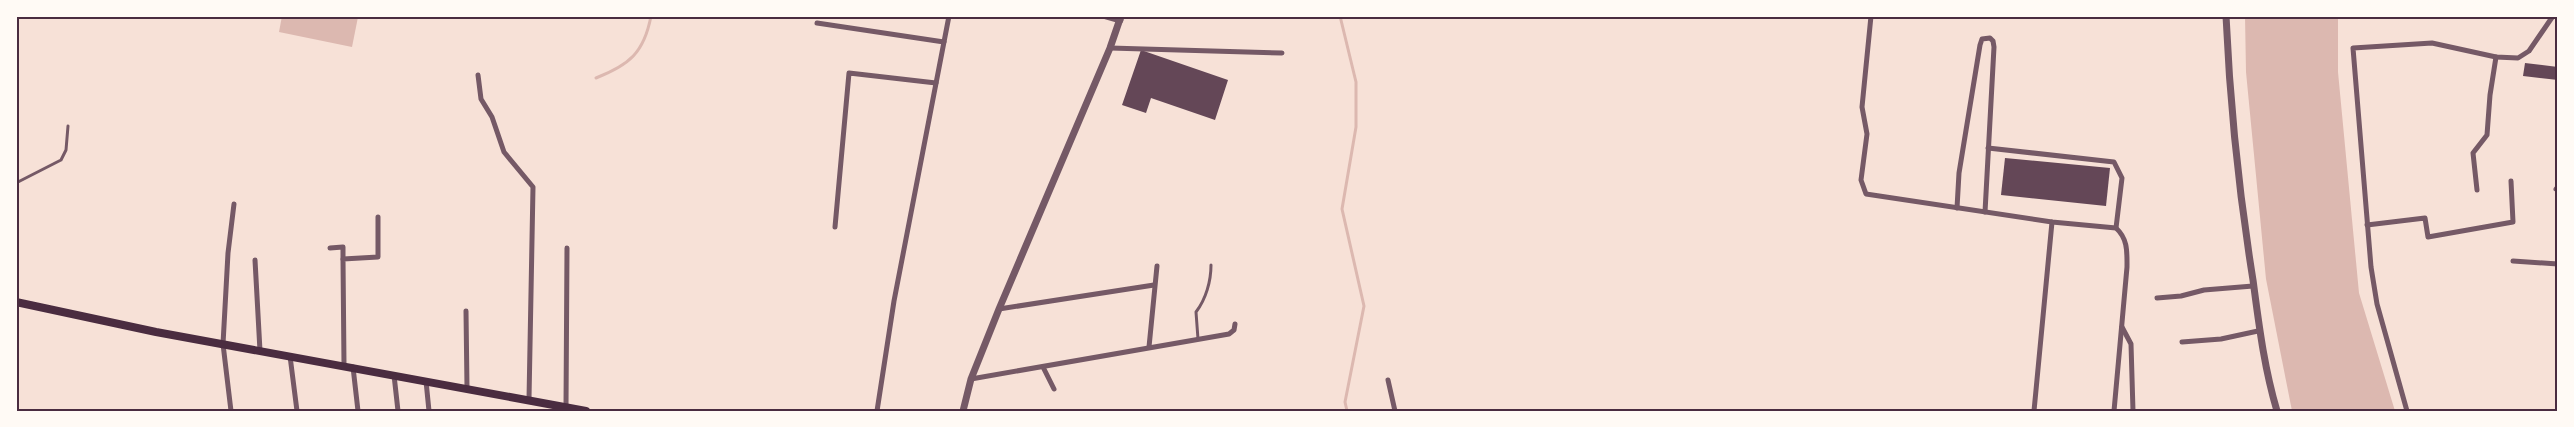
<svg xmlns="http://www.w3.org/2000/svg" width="2574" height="427" font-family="'Noto Sans',sans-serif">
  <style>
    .water { fill: #dcb8b0 }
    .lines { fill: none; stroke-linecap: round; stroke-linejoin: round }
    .stream { stroke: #dcb8b0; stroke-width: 3 }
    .building { fill: #644757 }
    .service { stroke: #755966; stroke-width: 3 }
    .minor { stroke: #755966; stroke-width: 5 }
    .tertiary { stroke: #755966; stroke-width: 7 }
    .secondary { stroke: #4a2c40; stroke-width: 8 }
    .neatline { fill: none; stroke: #4a2c40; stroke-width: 2 }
  </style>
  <rect width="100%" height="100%" fill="#f7e1d7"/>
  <!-- water -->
  <g class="water">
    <polygon points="282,16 355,16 358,17 352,47 279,32"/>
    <polygon points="2245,16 2338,16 2338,72 2359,293 2395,411 2292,411 2266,279 2246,72"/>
  </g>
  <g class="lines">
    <!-- stream -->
    <g class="stream">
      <polyline points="1340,16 1356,82 1356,127 1342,209 1364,306 1345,402 1347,411"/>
      <polyline points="2556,16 2558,17"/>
      <path d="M 596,78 C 629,65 644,53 651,16"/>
    </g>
  </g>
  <!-- building -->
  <g class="building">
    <polygon points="1141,50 1228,80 1215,120 1151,98 1146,113 1122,105"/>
    <polygon points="2525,63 2558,67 2558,80 2523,76"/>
    <polygon points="2005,158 2110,168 2106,206 2001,195"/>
  </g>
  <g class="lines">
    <!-- service -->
    <g class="service">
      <polyline points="16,183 61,160 66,150 68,126"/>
      <path d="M 1198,339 L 1196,312 C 1206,299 1211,281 1211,265"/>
    </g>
    <!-- minor -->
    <g class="minor">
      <path d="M 1871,16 L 1862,107 L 1867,134 L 1861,180 L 1866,194 L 2052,222 L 2116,228 C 2128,239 2127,252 2127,267 L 2114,411"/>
      <polyline points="817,23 944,42"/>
      <polyline points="1110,48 1282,53"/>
      <polyline points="478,75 481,99 492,117 504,152 533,187 529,399"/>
      <polyline points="1988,148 2114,162 2122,178 2116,228"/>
      <polyline points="2556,189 2558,190"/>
      <polyline points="2477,190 2473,153 2487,135 2490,95 2496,57"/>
      <polyline points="1957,208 1959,173 1980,45 1982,39 1990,38 1993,41 1994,47 1985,212"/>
      <polyline points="2367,225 2425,218 2428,237 2513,222 2511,181"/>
      <polyline points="835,227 849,73 936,83"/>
      <polyline points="330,248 343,247 343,259"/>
      <polyline points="255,260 260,351"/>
      <polyline points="2513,261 2558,264"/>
      <polyline points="2157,298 2181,296 2204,290 2253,286"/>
      <polyline points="999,309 1154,285"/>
      <polyline points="466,311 467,388"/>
      <polyline points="2122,327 2131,344 2133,411"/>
      <polyline points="2182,342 2221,339 2258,331"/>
      <polyline points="1149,347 1157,266"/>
      <polyline points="290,356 297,411"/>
      <polyline points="344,365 343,259 378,257 378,217"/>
      <polyline points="353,367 358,411"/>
      <polyline points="1043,367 1054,389"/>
      <polyline points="394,375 398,411"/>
      <polyline points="971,379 1229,334 1234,330 1235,324"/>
      <polyline points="1388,380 1395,411"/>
      <polyline points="426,381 429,411"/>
      <polyline points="566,407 567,248"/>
      <polyline points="231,411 223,344 228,253 234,204"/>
      <polyline points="877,411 894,301 949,16"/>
      <polyline points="2034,411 2052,222"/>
      <polyline points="2407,411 2377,304 2371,267 2353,48 2432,43 2496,57 2518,58 2529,51 2553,16"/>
    </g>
    <!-- tertiary -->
    <g class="tertiary">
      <polyline points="1106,16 1120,20"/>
      <path d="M 2226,16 C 2230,105 2239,193 2253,280 C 2259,325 2264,367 2277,411"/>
      <polyline points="963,411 971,379 999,309 1110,48 1121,16"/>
    </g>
    <!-- secondary -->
    <polyline class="secondary" points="16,302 156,332 586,411"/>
  </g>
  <!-- border -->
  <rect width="2574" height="427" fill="none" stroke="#fffaf5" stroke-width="35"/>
  <rect x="18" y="18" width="2538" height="392" class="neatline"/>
</svg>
